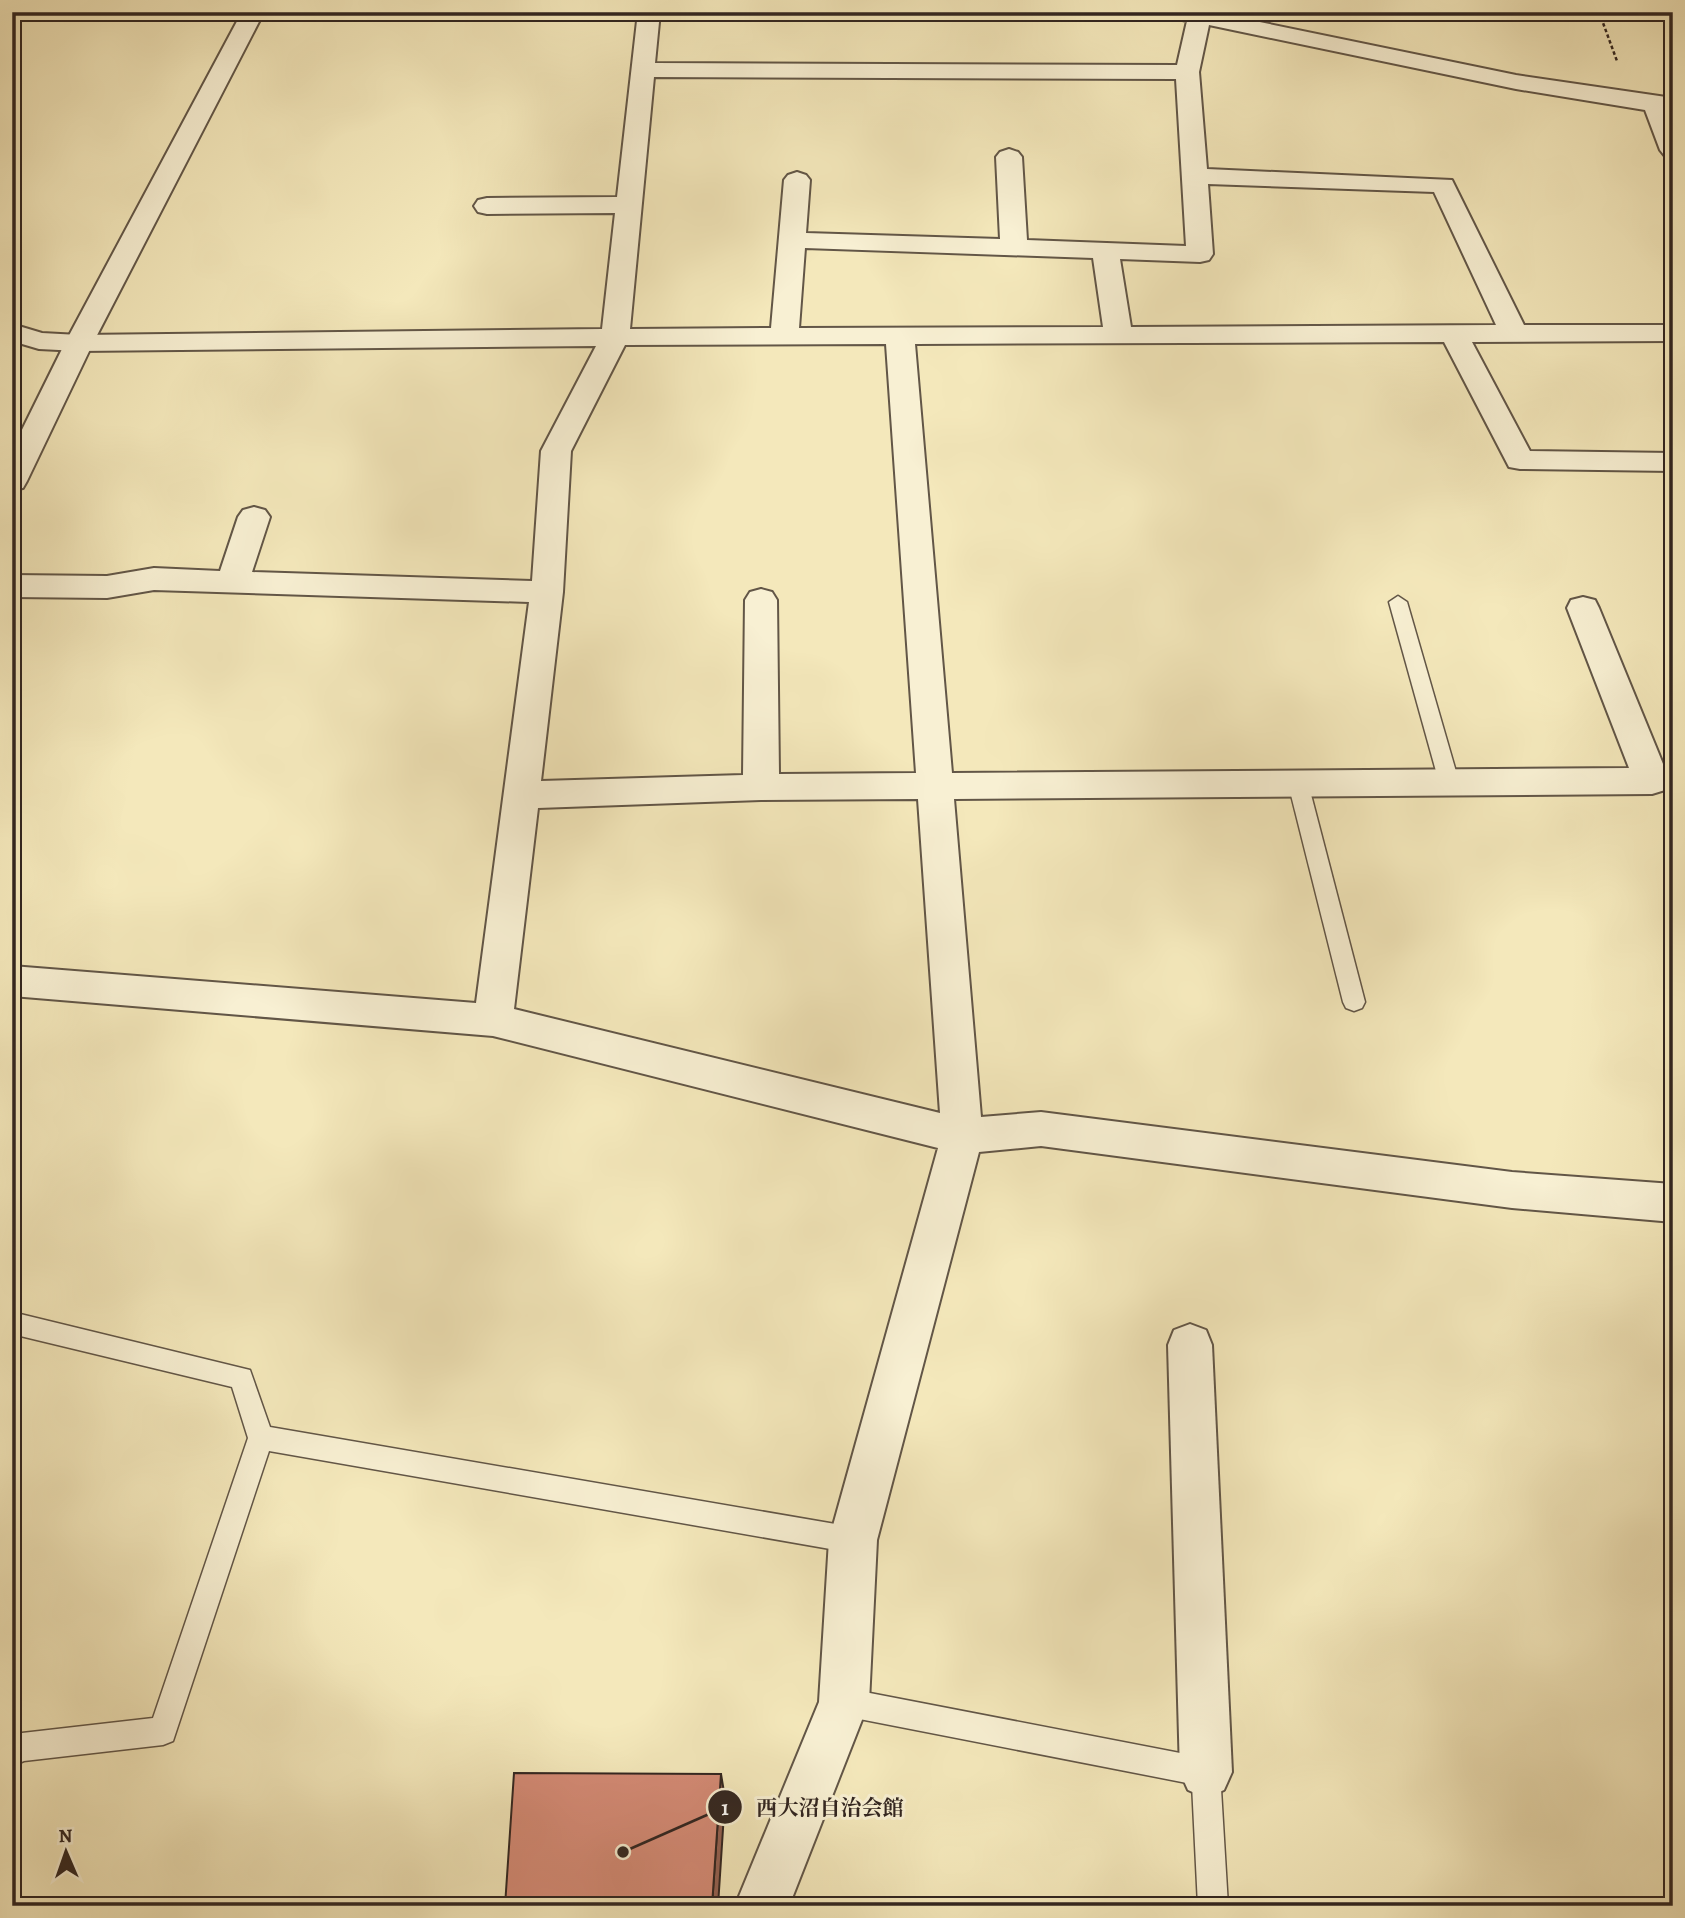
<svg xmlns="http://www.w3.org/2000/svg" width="1685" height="1918" font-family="Alegreya,'Noto Serif JP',serif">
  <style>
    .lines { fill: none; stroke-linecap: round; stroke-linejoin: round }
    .service-casing { stroke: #625647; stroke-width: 3 }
    .minor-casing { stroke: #625647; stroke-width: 4 }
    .tertiary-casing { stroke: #625647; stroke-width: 4 }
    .path { stroke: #312520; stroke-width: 2.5; stroke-dasharray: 3.5 2.5; stroke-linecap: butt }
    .service { fill: #f8f0d3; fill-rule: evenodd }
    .minor { fill: #f8f0d3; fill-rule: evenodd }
    .tertiary { fill: #f8f0d3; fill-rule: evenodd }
    .shaded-wall { fill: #946152; stroke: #312520; stroke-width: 2 }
    .building { fill: #d48a75; stroke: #312520; stroke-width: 2 }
    .leader { fill: none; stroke: #312520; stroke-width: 2.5 }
    .callout-dot { fill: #312520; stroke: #f8f0d3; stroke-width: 2.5 }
    .mark-label { font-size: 21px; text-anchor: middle; font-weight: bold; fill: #fff }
    .callout-label { font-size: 21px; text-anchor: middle; font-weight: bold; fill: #312520; stroke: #f8f0d3; stroke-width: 6; stroke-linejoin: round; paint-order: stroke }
  </style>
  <rect width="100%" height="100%" fill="#f4e8bb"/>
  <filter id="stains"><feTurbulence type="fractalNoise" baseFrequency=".00286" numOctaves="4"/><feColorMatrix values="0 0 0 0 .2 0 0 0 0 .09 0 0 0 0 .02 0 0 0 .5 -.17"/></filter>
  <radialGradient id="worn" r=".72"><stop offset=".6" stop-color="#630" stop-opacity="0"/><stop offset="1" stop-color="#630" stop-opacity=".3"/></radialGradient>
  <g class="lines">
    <defs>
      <g id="service">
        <polygon points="1398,596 1407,602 1459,782 1456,787 1442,787 1439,782 1389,602"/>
        <polygon points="1298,776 1305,778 1308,783 1365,1002 1362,1008 1354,1011 1346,1008 1343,1002 1288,783 1291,778"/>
        <polygon points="12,1312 250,1370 270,1427 853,1527 862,1531 866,1540 862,1549 853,1553 269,1451 173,1741 163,1745 24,1761 12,1766 12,1737 22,1733 153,1718 248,1438 232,1387 12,1334"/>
        <polygon points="844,1688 1206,1758 1216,1762 1220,1772 1228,1906 1198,1906 1192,1784 844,1716 834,1712 830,1702 834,1692"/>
      </g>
      <g id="minor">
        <path d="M 638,12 L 660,12 L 655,63 L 1177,65 L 1187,21 L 1169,17 L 1166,12 L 1211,12 L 1516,75 L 1673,98 L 1673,112 L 1670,112 L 1673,157 L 1664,155 L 1660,150 L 1645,110 L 1516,89 L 1209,25 L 1199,72 L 1207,169 L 1452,180 L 1524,325 L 1673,325 L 1673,341 L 1472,342 L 1530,451 L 1673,453 L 1673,471 L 1520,469 L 1509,467 L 1444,342 L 915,344 L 952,773 L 1629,768 L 1567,608 L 1571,600 L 1583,597 L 1595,600 L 1599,608 L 1670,781 L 1665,790 L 1652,794 L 954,799 L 981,1117 L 1041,1112 L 1512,1172 L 1673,1184 L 1673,1222 L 1512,1208 L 1041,1146 L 979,1152 L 877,1540 L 869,1702 L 789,1906 L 735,1906 L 819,1702 L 829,1540 L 938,1148 L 493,1036 L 12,996 L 12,966 L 476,1003 L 529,602 L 154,590 L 107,598 L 12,597 L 12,575 L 107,576 L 154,568 L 220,571 L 238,517 L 243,510 L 254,507 L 265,510 L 270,517 L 252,572 L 532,581 L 541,451 L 596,346 L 79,351 L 39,349 L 12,341 L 12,324 L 42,333 L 79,335 L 602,329 L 615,213 L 487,214 L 478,212 L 474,206 L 478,200 L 487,198 L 617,197 ZM 654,77 L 1176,79 L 1186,246 L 1027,240 L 1022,157 L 1018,152 L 1009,149 L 1000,152 L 996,157 L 1000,239 L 806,233 L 810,180 L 806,175 L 797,172 L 788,175 L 784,180 L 771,328 L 630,329 ZM 1208,184 L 1434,192 L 1496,325 L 1131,327 L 1120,259 L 1200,262 L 1209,260 L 1213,254 ZM 805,248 L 1093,258 L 1103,327 L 799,328 ZM 886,344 L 916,773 L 779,774 L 777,600 L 772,592 L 761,589 L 750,592 L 745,600 L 743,775 L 541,781 L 563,592 L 571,451 L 625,345 ZM 918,799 L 940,1113 L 514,1009 L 538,808 L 761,800 Z"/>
        <polygon points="1190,1324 1206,1330 1212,1345 1232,1772 1224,1790 1206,1798 1188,1790 1180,1772 1168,1345 1174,1330"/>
      </g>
      <polygon id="tertiary" points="242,12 264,12 93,343 27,481 23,488 12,490 12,450 65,343"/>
    </defs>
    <!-- service casing -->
    <use href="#service" class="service-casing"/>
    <!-- minor casing -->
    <use href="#minor" class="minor-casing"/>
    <!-- tertiary casing -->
    <use href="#tertiary" class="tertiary-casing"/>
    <!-- path -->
    <polyline class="path" points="1599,12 1617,61"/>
    <!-- service -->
    <use href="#service" class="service"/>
    <!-- minor -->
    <use href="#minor" class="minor"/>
    <!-- tertiary -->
    <use href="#tertiary" class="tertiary"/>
  </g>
  <!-- shaded-wall -->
  <polygon class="shaded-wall" points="721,1774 725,1798 718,1906 712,1906"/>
  <!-- building -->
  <polygon class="building" points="514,1773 721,1774 712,1906 505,1906"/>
  <!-- callouts -->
  <path class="leader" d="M623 1852L725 1807"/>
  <g class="callout-dot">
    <circle cx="623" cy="1852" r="7"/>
    <circle cx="725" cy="1807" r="18"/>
  </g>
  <g class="mark-label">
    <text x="725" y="1815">1</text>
  </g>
  <g class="callout-label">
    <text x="830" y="1815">西大沼自治会館</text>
  </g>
  <!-- margin -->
  <rect width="1685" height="1918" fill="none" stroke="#f4e8bb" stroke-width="42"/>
  <rect x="14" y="14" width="1657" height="1890" fill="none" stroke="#312520" stroke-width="3.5"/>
  <rect x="21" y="21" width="1643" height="1876" fill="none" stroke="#312520" stroke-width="2"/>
  <!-- north arrow -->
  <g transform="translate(66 1852) rotate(358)" stroke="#f8f0d3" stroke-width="5" paint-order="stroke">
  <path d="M0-5L12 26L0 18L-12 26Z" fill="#312520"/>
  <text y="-10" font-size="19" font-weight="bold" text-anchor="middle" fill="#312520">N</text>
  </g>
  <rect width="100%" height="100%" filter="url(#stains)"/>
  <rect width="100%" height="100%" fill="url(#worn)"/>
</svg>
